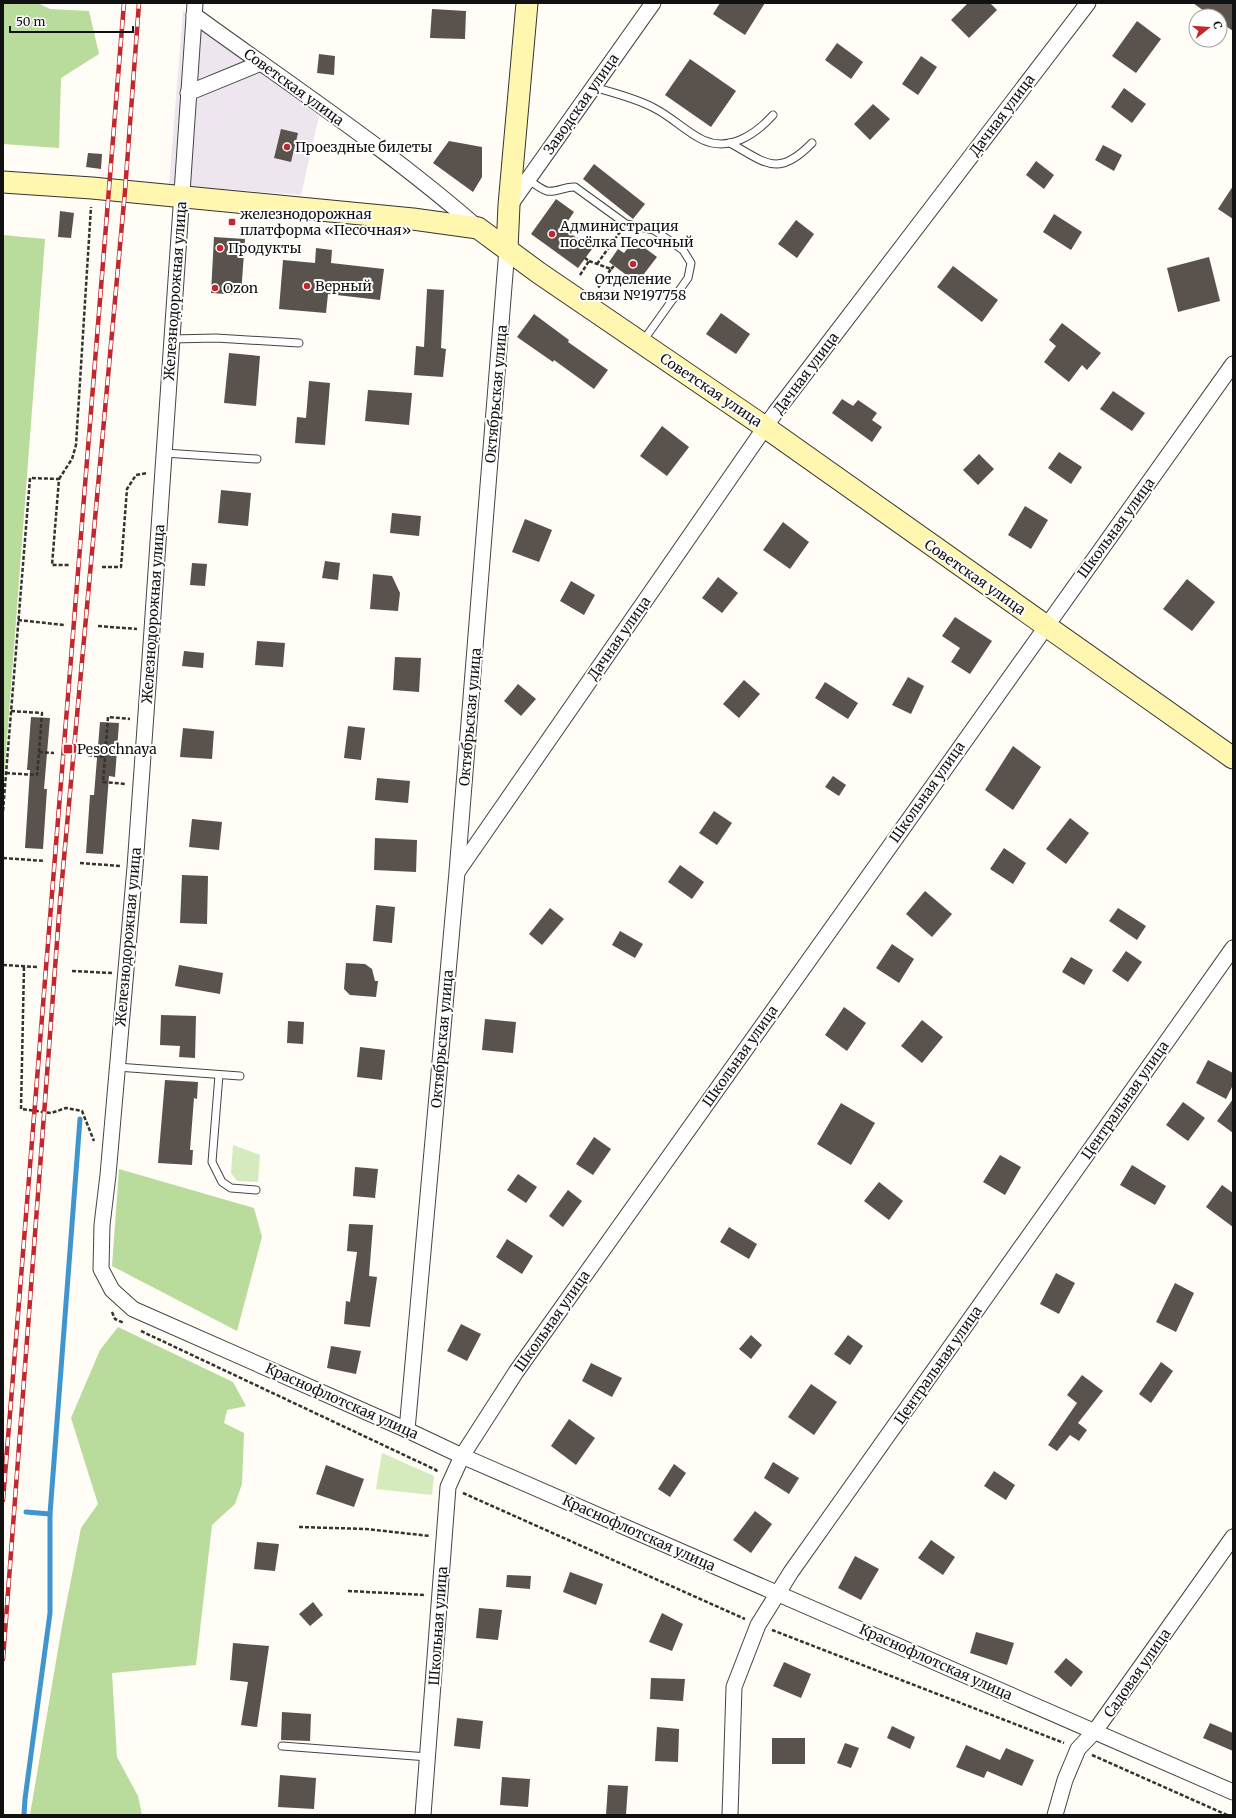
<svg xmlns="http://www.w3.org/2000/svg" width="1236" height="1818" font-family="Merriweather,serif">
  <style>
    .industrial { fill: #eee6ef }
    .green { fill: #d5ebbd }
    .forest { fill: #b9dc9c }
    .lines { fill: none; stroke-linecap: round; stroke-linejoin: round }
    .stream { stroke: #3f96cf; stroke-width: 5 }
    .building { fill: #5a524d }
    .lane-casing { stroke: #444; stroke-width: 9 }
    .street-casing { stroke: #444; stroke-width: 17 }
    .secondary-casing { stroke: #333; stroke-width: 23 }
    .path { stroke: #333; stroke-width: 2.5; stroke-dasharray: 4 2; stroke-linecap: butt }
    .lane { stroke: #fff; stroke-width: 7 }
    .street { stroke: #fff; stroke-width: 15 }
    .secondary { stroke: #fff6b0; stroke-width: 21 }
    .rail-casing { stroke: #c4262e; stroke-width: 4.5 }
    .rail { stroke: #fff; stroke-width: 3; stroke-dasharray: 9; stroke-linecap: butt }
    .poi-dot { fill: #c4262e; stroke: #fff; stroke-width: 1.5 }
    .labels { text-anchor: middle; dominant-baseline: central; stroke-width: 4; stroke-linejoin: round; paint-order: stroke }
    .street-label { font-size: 14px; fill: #111; stroke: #fff }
    .poi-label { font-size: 14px; fill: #111; stroke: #fff; text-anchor: start }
  </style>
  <rect width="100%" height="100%" fill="#fffdf5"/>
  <!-- industrial -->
  <polygon class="industrial" points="183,10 319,116 301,195 169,185"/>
  <!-- green -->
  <g class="green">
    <polygon points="233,1145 260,1155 258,1182 237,1181 231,1173"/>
    <polygon points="382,1453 434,1476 432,1495 376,1489"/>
  </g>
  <!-- forest -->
  <g class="forest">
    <polygon points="3,3 38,3 50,9 89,11 99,54 61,78 59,148 3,144"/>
    <polygon points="3,235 45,239 3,792"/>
    <polygon points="119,1169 254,1208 262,1237 237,1331 112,1266"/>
    <polygon points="118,1327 233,1382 246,1406 227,1410 224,1423 244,1433 242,1484 235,1504 212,1525 196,1665 112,1673 117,1757 138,1796 142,1815 30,1815 62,1626 81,1528 98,1504 71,1418 100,1350"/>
  </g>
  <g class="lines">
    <!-- stream -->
    <g class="stream">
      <polyline points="26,1512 50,1514"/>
      <polyline points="24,1815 25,1799 50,1613 50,1514 80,1119"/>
    </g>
  </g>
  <!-- building -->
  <g class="building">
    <polygon points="720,3 765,3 745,35 713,14"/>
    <polygon points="968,3 990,3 997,10 969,38 951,20"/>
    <polygon points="1193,3 1233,3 1233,31 1220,22 1220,16 1211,16"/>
    <polygon points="432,9 466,11 465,39 430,38"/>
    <polygon points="1137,21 1161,39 1136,73 1112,56"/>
    <polygon points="837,43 863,62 851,79 825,60"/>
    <polygon points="319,54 335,56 334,75 317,73"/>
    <polygon points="921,56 937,67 918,95 902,84"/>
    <polygon points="690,59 736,91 711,127 665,95"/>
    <polygon points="1124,88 1146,104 1132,123 1111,107"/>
    <polygon points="873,104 890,119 870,140 854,124"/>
    <polygon points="281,129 298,133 291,162 274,158"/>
    <polygon points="449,141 482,147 482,177 473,192 433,163"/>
    <polygon points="1103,145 1122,155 1114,171 1095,160"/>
    <polygon points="88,153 102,154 101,169 86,167"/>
    <polygon points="1036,161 1054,175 1044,189 1026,175"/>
    <polygon points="594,164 645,204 633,219 583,179"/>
    <polygon points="1233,186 1233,219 1218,209"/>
    <polygon points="556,199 574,212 563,228 592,249 578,268 531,234"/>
    <polygon points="60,211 74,213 71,238 58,237"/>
    <polygon points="1054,214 1082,232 1071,250 1043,232"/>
    <polygon points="796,220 814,234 797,258 778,244"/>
    <polygon points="214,237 245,239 241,295 211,293"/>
    <polygon points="634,240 657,257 637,283 609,262 618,249 624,253"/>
    <polygon points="316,248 332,250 331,263 384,269 380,300 328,294 326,313 279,309 283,260 315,263"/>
    <polygon points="1209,257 1220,301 1178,312 1167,268"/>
    <polygon points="953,266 998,300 982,322 937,287"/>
    <polygon points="427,289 444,290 441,348 446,349 443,377 414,375 416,346 424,347"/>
    <polygon points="721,313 750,334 736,354 706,334"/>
    <polygon points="534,314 569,340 568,342 608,370 594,389 554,360 553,362 517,337"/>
    <polygon points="1062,323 1101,353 1087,370 1082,365 1069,382 1044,362 1056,346 1049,340"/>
    <polygon points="229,353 260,356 256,406 224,403"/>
    <polygon points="309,381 330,383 325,445 295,443 297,417 306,418"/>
    <polygon points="368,390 412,393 409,425 365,421"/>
    <polygon points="1113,391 1145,413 1132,431 1100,409"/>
    <polygon points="842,399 853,406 858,400 877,413 872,420 882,427 872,442 832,413"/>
    <polygon points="662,426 689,447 667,476 640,456"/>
    <polygon points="1059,452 1082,467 1071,484 1048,468"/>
    <polygon points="979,454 994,469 978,485 963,470"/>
    <polygon points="221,490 251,493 248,526 218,523"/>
    <polygon points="1025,506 1048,520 1031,549 1008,535"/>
    <polygon points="392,513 421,516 419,536 390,533"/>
    <polygon points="525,519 552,530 539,562 512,552"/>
    <polygon points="783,522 809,542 790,569 763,550"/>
    <polygon points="325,561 340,563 338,580 322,578"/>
    <polygon points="192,563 207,564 205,586 190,585"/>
    <polygon points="373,574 392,576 400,593 398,611 370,609"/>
    <polygon points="718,577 738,593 722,613 702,598"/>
    <polygon points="1187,579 1215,602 1192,631 1163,609"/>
    <polygon points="571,581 595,595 584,615 560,601"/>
    <polygon points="955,617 992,641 970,674 951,662 960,648 942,636"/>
    <polygon points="257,641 285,643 283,667 255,665"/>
    <polygon points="184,651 204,653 203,668 182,666"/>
    <polygon points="395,657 421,658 419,692 393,690"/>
    <polygon points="908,677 924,686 911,714 892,705"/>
    <polygon points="744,680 760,694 739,718 723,704"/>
    <polygon points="825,682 858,703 848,719 815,698"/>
    <polygon points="518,684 536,699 521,716 504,701"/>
    <polygon points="31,717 50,718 44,789 47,789 43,849 25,848 30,770 27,770"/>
    <polygon points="100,722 119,723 115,777 109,776 103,854 86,853 90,795 94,795"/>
    <polygon points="348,726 365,728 361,760 344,758"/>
    <polygon points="183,728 214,731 212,759 180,757"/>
    <polygon points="1013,746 1041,767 1013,810 985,790"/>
    <polygon points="833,776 846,785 839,796 825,787"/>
    <polygon points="377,778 410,781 408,803 375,800"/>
    <polygon points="714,811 732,823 717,845 699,833"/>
    <polygon points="1070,818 1089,833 1066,864 1046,849"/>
    <polygon points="192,819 222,822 219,850 189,847"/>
    <polygon points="375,838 417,840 416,872 374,870"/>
    <polygon points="1004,848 1026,863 1013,884 990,869"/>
    <polygon points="680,865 704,882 692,899 668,882"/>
    <polygon points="182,875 208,876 207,924 180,923"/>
    <polygon points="925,891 952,914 932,937 906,914"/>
    <polygon points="376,905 395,907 392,943 373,941"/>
    <polygon points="550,908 564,919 542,945 529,934"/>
    <polygon points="1118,908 1146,926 1137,940 1109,921"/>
    <polygon points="620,931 643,944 635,958 612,945"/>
    <polygon points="892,944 914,959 899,983 876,968"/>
    <polygon points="1126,951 1142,962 1128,982 1112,971"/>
    <polygon points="1071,957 1093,970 1084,985 1062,972"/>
    <polygon points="346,963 365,964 372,969 375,981 378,981 376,997 350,995 344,989"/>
    <polygon points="179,965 223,973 220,994 175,986"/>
    <polygon points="844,1007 866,1023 847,1051 825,1035"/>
    <polygon points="161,1015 196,1016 195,1058 179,1057 180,1046 160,1045"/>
    <polygon points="485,1019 516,1022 513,1053 482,1050"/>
    <polygon points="922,1020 943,1037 922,1063 901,1046"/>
    <polygon points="288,1021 304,1022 303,1044 287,1043"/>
    <polygon points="360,1047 385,1050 382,1080 357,1077"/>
    <polygon points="1208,1060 1233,1073 1233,1085 1226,1099 1196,1083"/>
    <polygon points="165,1080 198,1082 197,1099 194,1098 190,1150 193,1150 192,1165 158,1163"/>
    <polygon points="1233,1099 1233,1133 1217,1121"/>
    <polygon points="1183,1102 1205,1118 1188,1141 1166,1125"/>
    <polygon points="841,1103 875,1123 851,1165 817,1144"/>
    <polygon points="594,1137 611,1149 593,1175 576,1164"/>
    <polygon points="1000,1155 1021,1167 1005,1195 983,1182"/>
    <polygon points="1132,1165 1166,1186 1155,1205 1120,1185"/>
    <polygon points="355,1167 378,1169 375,1198 353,1196"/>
    <polygon points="518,1174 537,1187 526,1203 507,1190"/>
    <polygon points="879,1182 903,1201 889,1220 864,1201"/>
    <polygon points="1222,1185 1233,1193 1233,1227 1206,1207"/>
    <polygon points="568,1190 582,1201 563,1227 549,1216"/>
    <polygon points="349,1224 373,1225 369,1276 377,1277 370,1327 344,1324 346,1301 350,1302 357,1252 347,1251"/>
    <polygon points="729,1227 757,1244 749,1259 720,1242"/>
    <polygon points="507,1239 533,1256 522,1274 496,1257"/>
    <polygon points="1056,1273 1075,1283 1059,1314 1040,1304"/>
    <polygon points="1175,1283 1194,1293 1176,1332 1156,1322"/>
    <polygon points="461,1324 481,1334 467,1361 447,1351"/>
    <polygon points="751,1335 762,1345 751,1359 739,1349"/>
    <polygon points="848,1335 863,1346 850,1365 834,1354"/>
    <polygon points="331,1346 361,1351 356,1374 327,1368"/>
    <polygon points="1161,1362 1173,1371 1151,1403 1139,1394"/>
    <polygon points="591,1363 622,1378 612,1397 582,1381"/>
    <polygon points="1082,1375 1103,1391 1078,1423 1087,1430 1079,1441 1070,1435 1057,1451 1048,1445 1077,1403 1067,1395"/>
    <polygon points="811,1384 837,1402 814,1435 788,1417"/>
    <polygon points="569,1419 595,1438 576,1465 551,1446"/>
    <polygon points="773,1462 799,1478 789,1494 764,1478"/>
    <polygon points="674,1464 686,1473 670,1497 658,1489"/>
    <polygon points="326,1465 364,1479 354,1507 316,1494"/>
    <polygon points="994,1471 1015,1485 1006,1500 984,1486"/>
    <polygon points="755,1511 772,1524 751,1553 733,1540"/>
    <polygon points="931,1540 955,1557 943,1575 918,1558"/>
    <polygon points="257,1542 279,1544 275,1571 254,1569"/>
    <polygon points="855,1556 879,1569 861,1600 838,1588"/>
    <polygon points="570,1572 603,1584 596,1605 563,1592"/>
    <polygon points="507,1575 531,1576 530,1589 506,1587"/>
    <polygon points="313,1602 323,1615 310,1626 299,1614"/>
    <polygon points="479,1608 502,1610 498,1640 476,1638"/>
    <polygon points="662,1613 683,1624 672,1651 649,1642"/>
    <polygon points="976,1632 1014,1643 1007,1665 970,1653"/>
    <polygon points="233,1643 269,1646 257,1727 241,1725 248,1682 230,1680"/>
    <polygon points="1066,1658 1083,1672 1071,1687 1054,1672"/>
    <polygon points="784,1662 811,1674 801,1698 773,1686"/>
    <polygon points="651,1678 685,1679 683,1701 650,1699"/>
    <polygon points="282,1712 311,1714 310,1741 281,1740"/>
    <polygon points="457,1718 483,1721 480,1749 454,1746"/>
    <polygon points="1210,1723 1233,1733 1233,1751 1203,1738"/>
    <polygon points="892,1726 915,1737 910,1749 887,1738"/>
    <polygon points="657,1727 679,1729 678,1762 655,1761"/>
    <rect x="772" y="1738" width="33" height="26"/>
    <polygon points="845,1743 859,1748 851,1768 837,1763"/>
    <polygon points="966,1745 1000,1760 1006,1748 1034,1760 1022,1786 987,1771 984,1778 956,1767"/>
    <polygon points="280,1775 316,1778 314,1809 278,1807"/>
    <polygon points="502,1777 530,1779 528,1807 500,1805"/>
    <polygon points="608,1785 628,1786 626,1815 606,1815"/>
  </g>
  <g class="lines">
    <defs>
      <g id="lane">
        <path d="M 593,87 C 614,93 635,98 654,108 C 672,117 686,132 703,140 C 730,152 756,134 773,115"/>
        <path d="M 730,143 C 766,163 778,178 812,143"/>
        <path d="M 528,179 C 533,183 540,189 547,191 C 556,193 566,186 575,187 L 626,224 L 654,230 L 683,250 L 691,263 L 688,278 L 643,341"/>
        <polyline points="172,339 216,338 299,343"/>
        <polyline points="164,453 257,459"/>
        <polyline points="117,1067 240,1076"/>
        <polyline points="219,1075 212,1162 222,1182 231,1188 256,1190"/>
        <polyline points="282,1746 428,1757"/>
      </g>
      <g id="street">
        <polyline points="195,3 152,630 135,867 108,1175 102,1225 101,1269 112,1290 133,1309 407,1430 462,1456 1233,1792"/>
        <path d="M 194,15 C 289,84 389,150 478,228"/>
        <polyline points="188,93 261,63"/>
        <polyline points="510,205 653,3"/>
        <polyline points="458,871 775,413 1088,3"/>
        <polyline points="407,1430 457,872 507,249"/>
        <polyline points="423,1815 448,1487 462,1456 516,1372 1233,364"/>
        <polyline points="730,1815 734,1687 758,1625 791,1572 1233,948"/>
        <polyline points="1055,1815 1065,1780 1078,1749 1095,1731 1233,1537"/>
      </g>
      <g id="secondary">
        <polyline points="3,182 92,188 413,219 478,228 539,273 765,427 1233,758"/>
        <polyline points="507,249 509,205 527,3"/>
      </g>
    </defs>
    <!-- lane casing -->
    <use href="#lane" class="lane-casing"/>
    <!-- street casing -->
    <use href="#street" class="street-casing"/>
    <!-- secondary casing -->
    <use href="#secondary" class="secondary-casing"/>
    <!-- path -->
    <g class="path">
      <polyline points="589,261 611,269 598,288"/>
      <polyline points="597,264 620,232"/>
      <polyline points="611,269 614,266"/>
      <polyline points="580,275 589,261 585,258"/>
      <polyline points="59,479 72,459 76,445 91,207"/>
      <polyline points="102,567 121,567 127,489 136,475 148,473"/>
      <polyline points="18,620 64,625"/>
      <polyline points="98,626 137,629"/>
      <polyline points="11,711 42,713 39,752"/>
      <polyline points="88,755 105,757 103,782 126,784"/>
      <polyline points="105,757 108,717 130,719"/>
      <polyline points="6,773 37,775 39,752 54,753"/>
      <polyline points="3,811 30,478 59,479 52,565 69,565"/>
      <polyline points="3,858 45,861"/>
      <polyline points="80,863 120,866"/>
      <polyline points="3,965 37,967"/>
      <polyline points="24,967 21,1109 51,1113 66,1108 82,1111 94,1141"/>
      <polyline points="72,971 112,973"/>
      <polyline points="112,1312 115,1319 124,1323"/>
      <polyline points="141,1331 436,1470 438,1473"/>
      <polyline points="463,1493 745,1619"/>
      <polyline points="299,1527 366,1529 430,1536"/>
      <polyline points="348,1591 426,1595"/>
      <polyline points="772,1630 1064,1743"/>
      <polyline points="1092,1755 1227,1815"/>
    </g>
    <!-- lane -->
    <use href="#lane" class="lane"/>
    <!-- street -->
    <use href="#street" class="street"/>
    <!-- secondary -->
    <use href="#secondary" class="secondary"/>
    <defs>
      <g id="rail">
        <polyline points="3,1500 124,3"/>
        <polyline points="3,1659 60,902 125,191 139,3"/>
      </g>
    </defs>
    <!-- rail casing -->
    <use href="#rail" class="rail-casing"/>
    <!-- rail -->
    <use href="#rail" class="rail"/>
  </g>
  <!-- markers -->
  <g class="poi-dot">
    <circle cx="287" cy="147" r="4"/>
    <rect x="228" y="218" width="8" height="8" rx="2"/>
    <circle cx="552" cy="234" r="4"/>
    <circle cx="220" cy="248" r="4"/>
    <circle cx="633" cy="264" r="4"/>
    <circle cx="307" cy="286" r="4"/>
    <circle cx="215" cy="288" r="4"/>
    <rect x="63" y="744" width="10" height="10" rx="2"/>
  </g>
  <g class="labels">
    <!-- street labels -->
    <g class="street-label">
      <text transform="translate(294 87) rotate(36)">Советская улица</text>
      <text transform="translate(581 104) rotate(-55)">Заводская улица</text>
      <text transform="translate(1002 115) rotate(-53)">Дачная улица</text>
      <text transform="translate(175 291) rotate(-86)">Железнодорожная улица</text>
      <text transform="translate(806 373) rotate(-53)">Дачная улица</text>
      <text transform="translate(711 390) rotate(34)">Советская улица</text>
      <text transform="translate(496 394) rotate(-85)">Октябрьская улица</text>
      <text transform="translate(1116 528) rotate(-54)">Школьная улица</text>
      <text transform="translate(975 577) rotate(35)">Советская улица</text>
      <text transform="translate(153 614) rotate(-86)">Железнодорожная улица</text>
      <text transform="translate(619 638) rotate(-55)">Дачная улица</text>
      <text transform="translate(470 717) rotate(-85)">Октябрьская улица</text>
      <text transform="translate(927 792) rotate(-55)">Школьная улица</text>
      <text transform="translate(128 937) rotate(-85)">Железнодорожная улица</text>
      <text transform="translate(442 1039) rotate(-85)">Октябрьская улица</text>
      <text transform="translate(740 1056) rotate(-55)">Школьная улица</text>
      <text transform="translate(1125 1100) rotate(-55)">Центральная улица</text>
      <text transform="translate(552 1321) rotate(-55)">Школьная улица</text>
      <text transform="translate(938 1365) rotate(-55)">Центральная улица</text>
      <text transform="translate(342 1401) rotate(24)">Краснофлотская улица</text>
      <text transform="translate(639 1533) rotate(24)">Краснофлотская улица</text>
      <text transform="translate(438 1626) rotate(-86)">Школьная улица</text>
      <text transform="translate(936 1662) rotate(24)">Краснофлотская улица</text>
      <text transform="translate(1137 1673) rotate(-55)">Садовая улица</text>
    </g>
    <!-- poi labels -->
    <g class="poi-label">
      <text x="295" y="147">Проездные билеты</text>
      <text x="240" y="214">железнодорожная<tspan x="240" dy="16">платформа «Песочная»</tspan></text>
      <text x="560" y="226">Администрация<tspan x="560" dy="16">посёлка Песочный</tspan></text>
      <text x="228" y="248">Продукты</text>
      <text x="633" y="279" text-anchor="middle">Отделение<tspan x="633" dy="16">связи №197758</tspan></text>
      <text x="315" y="286">Верный</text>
      <text x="223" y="288">Ozon</text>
      <text x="77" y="749">Pesochnaya</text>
    </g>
  </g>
  <!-- border -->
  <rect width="1236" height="1818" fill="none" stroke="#111111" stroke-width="8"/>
  <!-- north arrow -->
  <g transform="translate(1208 28) rotate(73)"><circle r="19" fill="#ffffff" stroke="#a0a0a0"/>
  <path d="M0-3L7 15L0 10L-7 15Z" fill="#c4262e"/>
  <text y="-6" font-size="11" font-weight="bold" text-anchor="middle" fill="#111111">С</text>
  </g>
  <!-- scale -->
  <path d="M10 26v6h123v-6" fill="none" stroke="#111111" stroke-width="2"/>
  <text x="16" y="26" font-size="12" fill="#111111" stroke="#ffffff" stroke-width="3" paint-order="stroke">50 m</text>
</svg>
